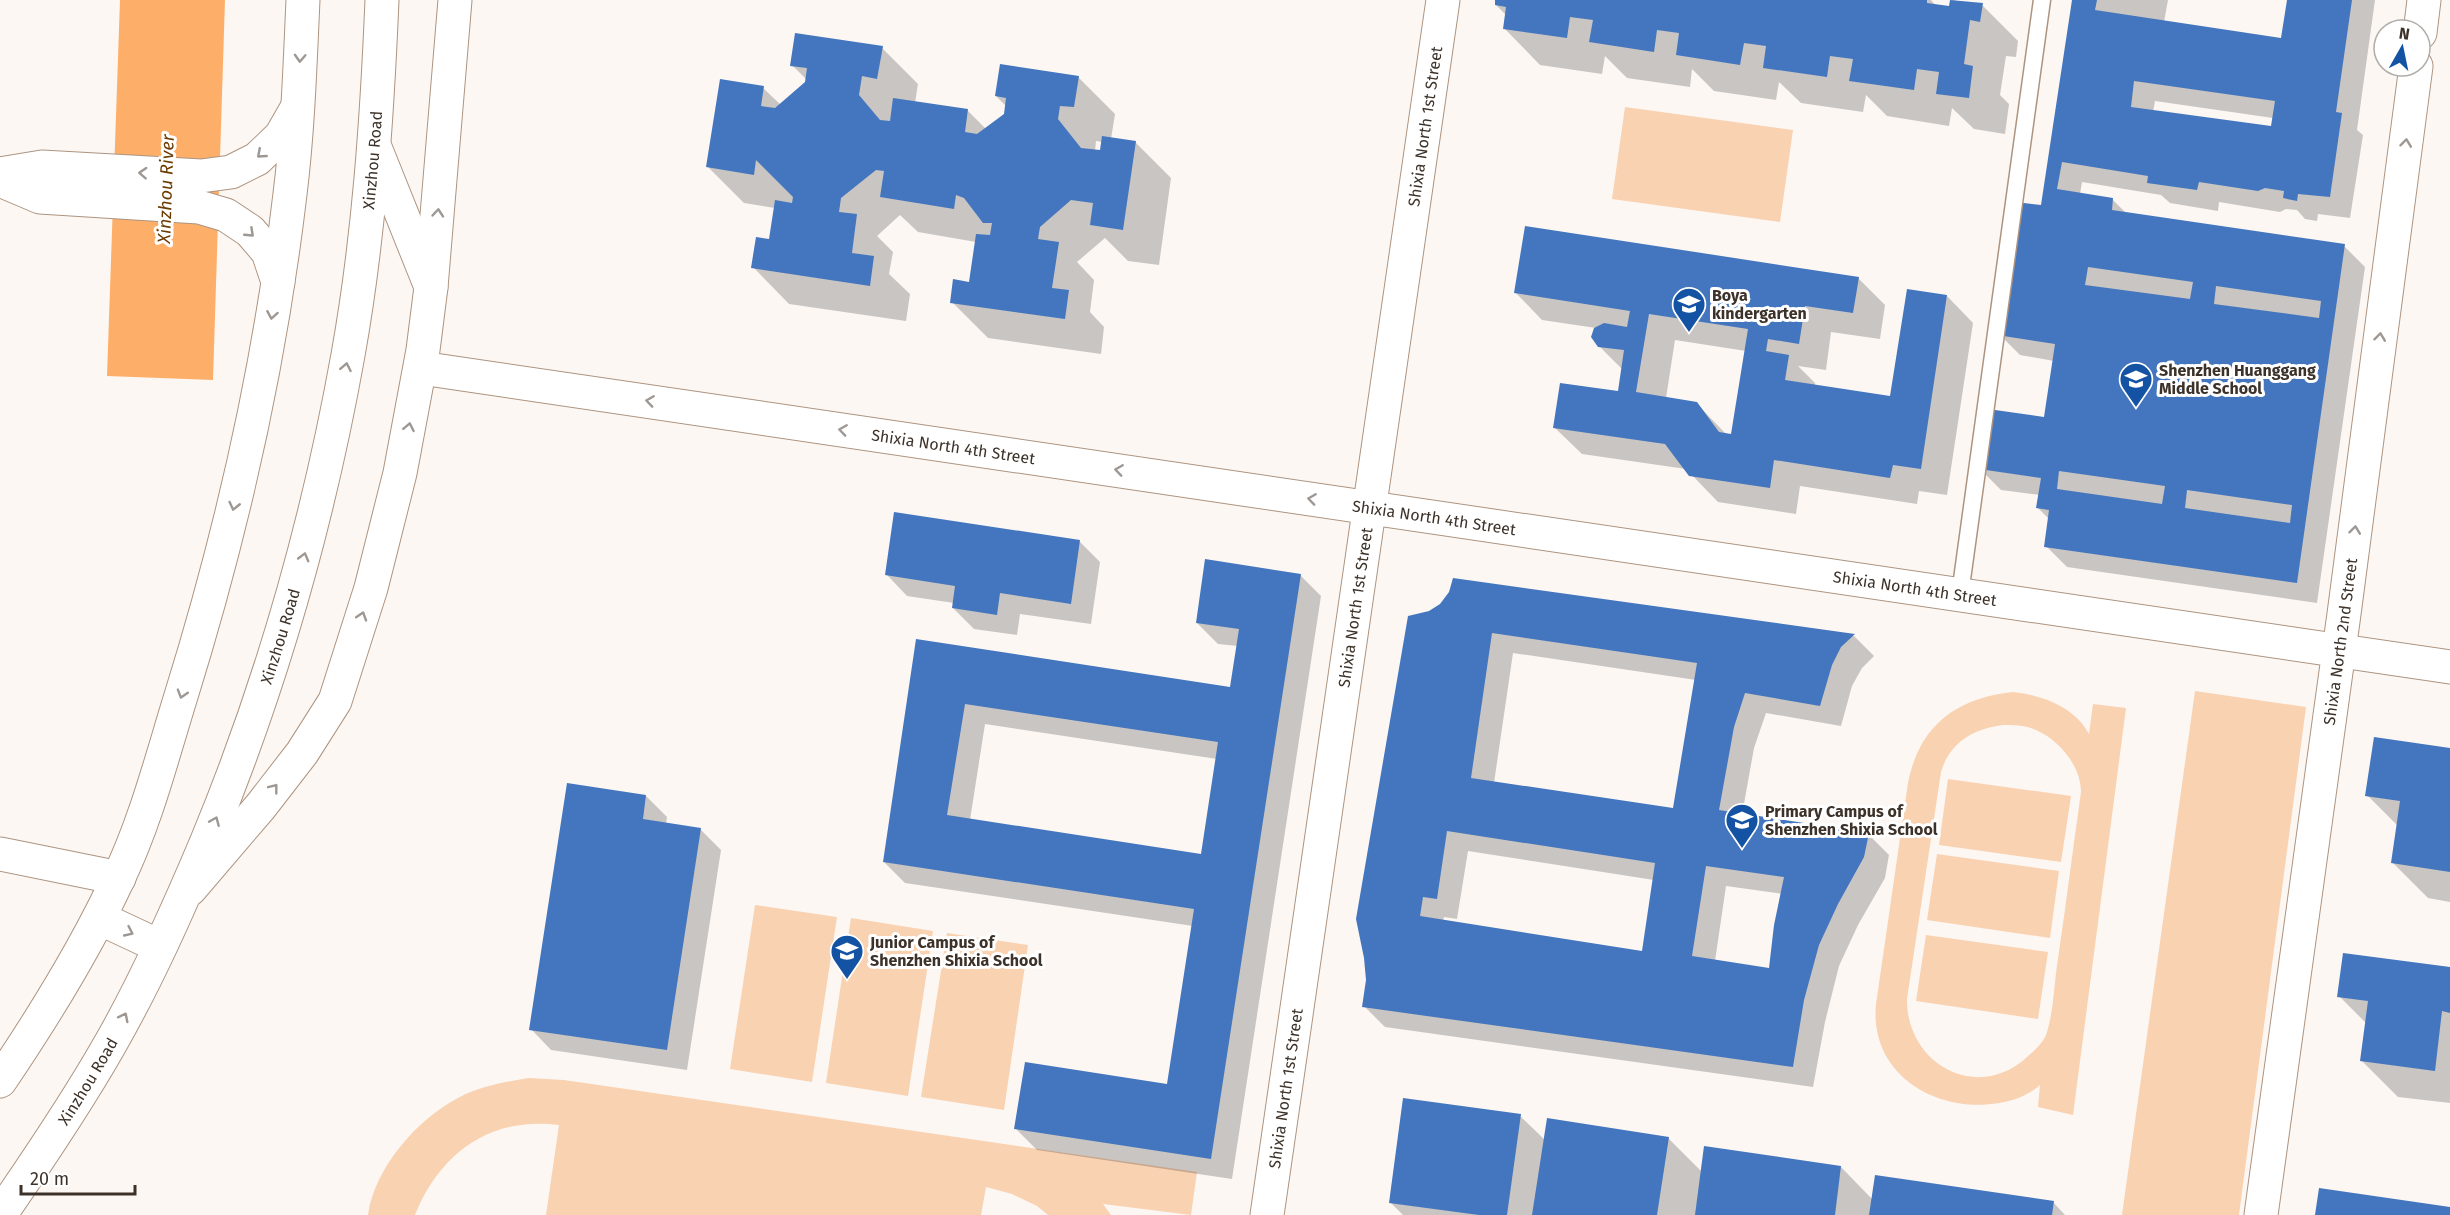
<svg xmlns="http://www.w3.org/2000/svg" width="2450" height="1215" font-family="'Fira Sans',sans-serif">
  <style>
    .green { fill: #f9d2b2; fill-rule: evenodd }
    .water { fill: #fdaf6a }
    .shadow { fill: #0003; fill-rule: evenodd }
    .building { fill: #4376be; fill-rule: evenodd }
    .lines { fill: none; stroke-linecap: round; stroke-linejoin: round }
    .lane-casing { stroke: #ad9480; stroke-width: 19 }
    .street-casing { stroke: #ad9480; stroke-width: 35 }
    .secondary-casing { stroke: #ad9480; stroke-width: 35 }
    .primary-casing { stroke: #ad9480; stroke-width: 35 }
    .lane { stroke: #fff; stroke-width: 16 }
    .street { stroke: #fff; stroke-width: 33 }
    .secondary { stroke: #fff; stroke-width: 33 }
    .primary { stroke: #fff; stroke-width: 33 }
    .oneway { stroke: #9e9894 }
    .labels { text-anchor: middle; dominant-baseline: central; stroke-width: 6; stroke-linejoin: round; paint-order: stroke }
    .street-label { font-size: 16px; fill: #3c3229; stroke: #fff }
    .poi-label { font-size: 16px; font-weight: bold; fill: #3c3229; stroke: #fff; text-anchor: start }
    .water-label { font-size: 18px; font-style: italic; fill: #6c3b02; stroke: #fff }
  </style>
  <rect width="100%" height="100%" fill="#fcf7f3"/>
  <!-- green -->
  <g class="green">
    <polygon points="1625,107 1793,130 1780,222 1612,199"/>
    <polygon points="2195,691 2306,707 2239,1215 2122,1215"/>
    <path d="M 2013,692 C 2042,695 2075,707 2089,734 L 2093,704 L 2126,708 L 2073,1115 L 2038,1107 L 2040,1085 C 2029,1095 2013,1101 1999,1103 C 1936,1114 1869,1074 1876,1004 L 1908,783 C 1919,726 1956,698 2013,692 ZM 2003,725 C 2014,725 2025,725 2036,730 C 2059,740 2081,766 2081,792 C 2073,848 2066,904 2058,959 C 2054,982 2054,1009 2047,1032 C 2045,1041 2035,1050 2028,1056 C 1978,1104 1906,1064 1907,999 L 1941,772 C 1950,742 1973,729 2003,725 Z"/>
    <polygon points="1948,779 2071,796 2061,862 1939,845"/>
    <polygon points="1937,854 2059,871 2050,938 1927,920"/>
    <polygon points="755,905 837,917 812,1082 730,1069"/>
    <polygon points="851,918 933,931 908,1096 826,1083"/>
    <polygon points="947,933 1028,945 1004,1110 921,1097"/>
    <polygon points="1926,935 2048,952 2038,1019 1916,1001"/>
    <path d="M 529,1078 L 564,1080 L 1197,1172 L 1191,1215 L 1103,1204 L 1111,1215 L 1048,1215 L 1037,1206 L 1012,1194 L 986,1187 L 981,1215 L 546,1215 L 559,1125 C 491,1116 440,1153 415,1215 L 368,1215 C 374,1169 417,1119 458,1098 C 480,1086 505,1082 529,1078 Z"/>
  </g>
  <!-- water -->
  <polygon class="water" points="120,0 225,0 213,380 107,376"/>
  <!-- shadow -->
  <g class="shadow">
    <polygon points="1497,0 1931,0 1936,6 1951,8 1952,0 1982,5 2018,41 2016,57 2006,56 2000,95 2009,104 2005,134 1974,129 1952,108 1949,126 1887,116 1866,95 1863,112 1801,103 1779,82 1776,100 1714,91 1692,69 1690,87 1627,78 1605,56 1602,74 1540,65 1504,28 1506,15 1496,5"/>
    <path d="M 2073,0 L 2168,0 L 2164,22 L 2282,40 L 2289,0 L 2375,0 L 2357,130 L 2363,135 L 2350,218 L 2318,214 L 2317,221 L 2305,219 L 2297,210 L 2286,209 L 2280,212 L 2219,202 L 2218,211 L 2170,203 L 2161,195 L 2082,182 L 2080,194 L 2113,200 L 2127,214 L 2344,246 L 2365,267 L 2317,603 L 2067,567 L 2046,546 L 2049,519 L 2038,508 L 2040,495 L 2001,490 L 1980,469 L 2046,419 L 2054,361 L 2020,355 L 1999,334 L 2042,207 ZM 2155,101 L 2273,118 L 2272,128 L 2153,112 Z"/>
    <path d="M 882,48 L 918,84 L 915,103 L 967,110 L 986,129 L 1005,115 L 1006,106 L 996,96 L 1079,78 L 1115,114 L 1111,139 L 1135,142 L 1171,178 L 1159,265 L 1128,261 L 1105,238 L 1077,262 L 1094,280 L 1090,312 L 1104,327 L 1101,354 L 988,338 L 952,302 L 971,283 L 976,242 L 918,232 L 900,215 L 877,236 L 893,252 L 889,274 L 910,294 L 906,321 L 789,304 L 753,267 L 771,241 L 775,208 L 744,203 L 708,167 L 763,88 L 781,105 L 806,83 L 807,80 L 792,65 ZM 1096,141 L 1102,142 L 1101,152 L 1095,151 Z"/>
    <path d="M 1858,278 L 1885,305 L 1880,339 L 1831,332 L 1826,370 L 1798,366 L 1815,383 L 1815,386 L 1892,398 L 1947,296 L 1973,323 L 1947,495 L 1919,491 L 1917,504 L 1800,486 L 1796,514 L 1718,502 L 1686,469 L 1582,454 L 1555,428 L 1619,393 L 1622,369 L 1599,346 L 1596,328 L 1542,320 L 1516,293 ZM 1675,340 L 1746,351 L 1732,436 L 1727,435 L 1696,403 L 1666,398 Z"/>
    <polygon points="1080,542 1100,562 1091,624 1020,614 1017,635 974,629 953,608 954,603 907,596 887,575"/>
    <path d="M 1300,575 L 1321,596 L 1232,1179 L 1037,1150 L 1016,1129 L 1168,1085 L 1193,926 L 905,883 L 884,862 L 917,641 L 1231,689 L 1238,646 L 1218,644 L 1197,623 ZM 985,724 L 1217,759 L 1202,855 L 970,820 Z"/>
    <path d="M 1454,580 L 1854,636 L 1874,656 L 1862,668 L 1852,686 L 1841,726 L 1766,713 L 1754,748 L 1742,815 L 1868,834 L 1889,855 L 1885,878 L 1858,925 L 1839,966 L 1825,1022 L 1813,1087 L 1385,1027 L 1364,1006 L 1430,613 L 1441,605 L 1450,592 ZM 1513,653 L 1696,680 L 1674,809 L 1494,783 ZM 1468,851 L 1654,880 L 1643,953 L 1443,921 L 1444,917 L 1457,919 ZM 1726,886 L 1783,894 L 1770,969 L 1715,961 Z"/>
    <polygon points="2450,749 2450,902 2428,898 2392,862 2398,826 2367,795"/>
    <polygon points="646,796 667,817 666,824 700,829 721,850 687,1070 551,1050 531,1029"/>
    <polygon points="2450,969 2450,1103 2398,1097 2362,1061 2367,1024 2339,996"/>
    <polygon points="1520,1116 1545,1140 1668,1138 1702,1172 1841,1167 1873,1200 2053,1202 2065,1215 1403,1215 1390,1202"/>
  </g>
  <!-- building -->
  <g class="building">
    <polygon points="1495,0 1927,0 1927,3 1949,6 1950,0 1983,3 1980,22 1970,20 1964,64 1973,66 1969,98 1936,94 1939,72 1917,69 1914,90 1849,81 1853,59 1830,56 1827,77 1763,68 1766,46 1744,43 1740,65 1676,55 1679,33 1657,30 1654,52 1589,42 1593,20 1570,17 1567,38 1503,29 1506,7 1495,5"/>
    <path d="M 2072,0 L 2097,0 L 2095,10 L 2281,38 L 2287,0 L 2352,0 L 2336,112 L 2342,113 L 2330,197 L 2298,194 L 2297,201 L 2283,198 L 2284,191 L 2265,188 L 2258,191 L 2199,182 L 2197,190 L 2147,183 L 2148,176 L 2062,162 L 2057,189 L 2113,198 L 2112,210 L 2345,244 L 2297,583 L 2044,547 L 2049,510 L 2036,508 L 2041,478 L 1979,469 L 1988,409 L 2044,417 L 2055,344 L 1997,335 L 2016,202 L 2041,205 ZM 2134,81 L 2275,101 L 2271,126 L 2131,107 ZM 2088,267 L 2193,282 L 2190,299 L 2085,285 ZM 2216,286 L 2321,301 L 2319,318 L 2214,304 ZM 2059,471 L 2165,486 L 2162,504 L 2057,489 ZM 2187,490 L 2292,505 L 2290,523 L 2185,508 Z"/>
    <polygon points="795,33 883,46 877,79 862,76 859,95 880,120 890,121 893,98 968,109 965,132 977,134 1004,114 1006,98 995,96 1000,64 1079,76 1074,107 1060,106 1058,119 1081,148 1100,150 1102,136 1136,141 1123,230 1090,225 1093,203 1071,200 1040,227 1038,239 1059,242 1052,288 1069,290 1065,319 950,303 953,279 969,282 976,234 990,235 992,223 983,223 964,198 956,195 954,209 880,197 884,171 876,170 841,198 839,212 857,214 852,253 874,256 870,286 751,268 756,237 769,239 775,200 792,203 793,197 756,160 754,175 706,167 720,79 764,86 761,106 775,108 805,82 807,68 790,66"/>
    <path d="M 1525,226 L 1859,277 L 1853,313 L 1805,306 L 1799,344 L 1768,339 L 1766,351 L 1789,355 L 1785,380 L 1890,396 L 1907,289 L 1947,295 L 1921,469 L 1893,465 L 1890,478 L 1774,460 L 1770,488 L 1689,476 L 1665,444 L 1553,428 L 1560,383 L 1618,391 L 1624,350 L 1598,347 L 1591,337 L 1594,328 L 1604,323 L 1627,327 L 1630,311 L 1514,293 ZM 1649,314 L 1748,329 L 1731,434 L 1719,432 L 1697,402 L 1636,392 Z"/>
    <polygon points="894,512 1080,540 1071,604 1000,593 997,615 952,608 955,586 885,575"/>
    <path d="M 1205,559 L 1301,574 L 1211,1159 L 1014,1129 L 1025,1062 L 1167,1084 L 1194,909 L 883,862 L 916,639 L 1230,687 L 1239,629 L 1196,623 ZM 965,704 L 1218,742 L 1201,854 L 947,815 Z"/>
    <path d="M 1453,578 L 1855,634 L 1841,647 L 1832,665 L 1820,706 L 1745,693 L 1734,727 L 1719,810 L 1869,833 L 1864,857 L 1838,904 L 1819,945 L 1804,1000 L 1793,1067 L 1362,1007 L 1366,980 L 1364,958 L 1356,919 L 1408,616 L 1429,611 L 1440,604 L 1449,592 ZM 1492,633 L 1697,663 L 1673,808 L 1471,778 ZM 1447,831 L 1655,863 L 1642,951 L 1420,916 L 1423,897 L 1437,899 ZM 1706,866 L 1784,877 L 1774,925 L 1769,968 L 1692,956 Z"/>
    <polygon points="2374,737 2450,748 2450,872 2391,863 2400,801 2365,796"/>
    <polygon points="567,783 646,795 643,819 701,828 667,1050 529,1030"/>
    <polygon points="2343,953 2450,967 2450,1013 2442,1011 2435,1071 2360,1061 2368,1001 2337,997"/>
    <polygon points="1403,1098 1521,1114 1507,1215 1479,1215 1389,1203"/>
    <polygon points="1547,1118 1669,1137 1657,1215 1532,1215"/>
    <polygon points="1704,1146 1841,1166 1835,1215 1695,1215"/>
    <polygon points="1875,1175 2054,1201 2052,1215 1869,1215"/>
    <polygon points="2319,1188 2450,1207 2450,1215 2315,1215"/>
  </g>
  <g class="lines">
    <defs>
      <polyline id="lane" points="1960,594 2042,0"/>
      <g id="street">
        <polyline points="2420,33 2424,0"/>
        <path id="s1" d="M 421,368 L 2450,667"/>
        <polyline points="0,854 119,878"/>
        <polyline points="190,889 261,806 302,753 335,701 371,588 400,473 423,350 431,287 455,0"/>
        <path id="s2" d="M 1267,1215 L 1443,0"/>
        <path id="s3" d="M 2261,1215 L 2344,614 L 2416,66"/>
      </g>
      <g id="secondary">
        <polyline points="0,174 42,167 201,176 231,172 257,159 281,136 297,108"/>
        <polyline points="0,180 40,197 199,207 226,215 250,231 268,252 278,282"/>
      </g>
      <g id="primary">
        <polyline points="376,150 431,287"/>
        <polyline points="99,918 159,946"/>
        <path d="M 0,1081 C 44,1016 85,950 118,879 C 146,821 162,757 181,696 C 232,532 270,364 290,194 C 298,130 300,65 303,0"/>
        <path id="s4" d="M 0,1215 C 38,1160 76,1104 109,1046 C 147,980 178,910 207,841 C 272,684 318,522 348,355 C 369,238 377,119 382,0"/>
      </g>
    </defs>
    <!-- lane casing -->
    <use href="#lane" class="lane-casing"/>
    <!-- street casing -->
    <use href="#street" class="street-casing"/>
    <!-- secondary casing -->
    <use href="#secondary" class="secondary-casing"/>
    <!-- primary casing -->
    <use href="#primary" class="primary-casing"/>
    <!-- lane -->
    <use href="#lane" class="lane"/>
    <!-- street -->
    <use href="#street" class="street"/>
    <!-- secondary -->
    <use href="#secondary" class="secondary"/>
    <!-- primary -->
    <use href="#primary" class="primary"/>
  </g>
  <!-- one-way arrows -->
  <defs><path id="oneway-chevron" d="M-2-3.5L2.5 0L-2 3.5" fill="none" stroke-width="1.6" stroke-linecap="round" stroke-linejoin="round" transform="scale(1.5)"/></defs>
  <g class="oneway">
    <use href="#oneway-chevron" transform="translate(300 58) rotate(93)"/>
    <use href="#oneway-chevron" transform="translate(2406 143) rotate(-83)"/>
    <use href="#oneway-chevron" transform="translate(261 154) rotate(139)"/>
    <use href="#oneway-chevron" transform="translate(143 173) rotate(-177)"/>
    <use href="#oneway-chevron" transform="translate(438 213) rotate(-85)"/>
    <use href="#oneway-chevron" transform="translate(250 233) rotate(43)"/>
    <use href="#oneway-chevron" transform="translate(272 315) rotate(100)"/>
    <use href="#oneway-chevron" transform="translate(2380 337) rotate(-83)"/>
    <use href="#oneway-chevron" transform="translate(346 367) rotate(-79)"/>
    <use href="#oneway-chevron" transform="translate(650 401) rotate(-172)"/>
    <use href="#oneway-chevron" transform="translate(409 427) rotate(-79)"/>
    <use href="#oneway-chevron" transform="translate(843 430) rotate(-172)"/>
    <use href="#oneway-chevron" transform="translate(1119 470) rotate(-172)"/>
    <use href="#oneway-chevron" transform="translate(1312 499) rotate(-172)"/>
    <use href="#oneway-chevron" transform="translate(234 506) rotate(103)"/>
    <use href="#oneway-chevron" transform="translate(2355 530) rotate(-83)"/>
    <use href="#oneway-chevron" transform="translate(304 557) rotate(-75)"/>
    <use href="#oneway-chevron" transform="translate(362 616) rotate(-72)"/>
    <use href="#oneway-chevron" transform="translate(182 694) rotate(107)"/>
    <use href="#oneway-chevron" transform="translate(274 788) rotate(-52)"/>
    <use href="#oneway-chevron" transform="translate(215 821) rotate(-67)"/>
    <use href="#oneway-chevron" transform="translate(129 932) rotate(25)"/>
    <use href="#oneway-chevron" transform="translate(124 1017) rotate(-63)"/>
  </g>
  <!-- icons -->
  <defs>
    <symbol id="school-pin" viewBox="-11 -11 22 30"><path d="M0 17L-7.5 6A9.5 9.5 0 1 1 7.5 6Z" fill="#1453a3" stroke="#fff"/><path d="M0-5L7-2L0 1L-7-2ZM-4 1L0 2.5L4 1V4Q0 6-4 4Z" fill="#fff"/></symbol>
  </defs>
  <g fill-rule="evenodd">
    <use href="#school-pin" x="1670" y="285" width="38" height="52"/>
    <use href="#school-pin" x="2117" y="360" width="38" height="52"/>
    <use href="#school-pin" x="1723" y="801" width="38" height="52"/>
    <use href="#school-pin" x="828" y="932" width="38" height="52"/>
  </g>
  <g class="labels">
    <!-- street labels -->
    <g class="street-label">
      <text stroke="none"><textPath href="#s2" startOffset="1100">Shixia North 1st Street</textPath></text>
      <text stroke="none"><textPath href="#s4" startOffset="1132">Xinzhou Road</textPath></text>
      <text stroke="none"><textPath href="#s1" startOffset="538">Shixia North 4th Street</textPath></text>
      <text stroke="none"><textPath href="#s1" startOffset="1024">Shixia North 4th Street</textPath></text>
      <text stroke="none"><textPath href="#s1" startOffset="1510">Shixia North 4th Street</textPath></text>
      <text stroke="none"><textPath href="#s2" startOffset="614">Shixia North 1st Street</textPath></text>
      <text stroke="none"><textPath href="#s4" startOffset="646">Xinzhou Road</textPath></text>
      <text stroke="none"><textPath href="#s3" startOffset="579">Shixia North 2nd Street</textPath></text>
      <text stroke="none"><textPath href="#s4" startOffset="160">Xinzhou Road</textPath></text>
      <text stroke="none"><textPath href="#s2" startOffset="128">Shixia North 1st Street</textPath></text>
    </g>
    <!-- poi labels -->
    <g class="poi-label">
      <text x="1712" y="295">Boya<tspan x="1712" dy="18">kindergarten</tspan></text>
      <text x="2159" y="370">Shenzhen Huanggang<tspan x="2159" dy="18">Middle School</tspan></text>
      <text x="1765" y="811">Primary Campus of<tspan x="1765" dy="18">Shenzhen Shixia School</tspan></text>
      <text x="870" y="942">Junior Campus of<tspan x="870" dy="18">Shenzhen Shixia School</tspan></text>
    </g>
    <!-- water labels -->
    <g class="water-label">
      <text transform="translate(166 189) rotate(-88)">Xinzhou River</text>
    </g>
  </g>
  <!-- north arrow -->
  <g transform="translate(2402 48) rotate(9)"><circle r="28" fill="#ffffff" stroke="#b1ada9" stroke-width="1.5"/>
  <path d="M0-4.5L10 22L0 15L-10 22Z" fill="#1453a3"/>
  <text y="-9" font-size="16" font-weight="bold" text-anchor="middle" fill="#3c3229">N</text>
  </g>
  <!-- scale -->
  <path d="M21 1185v9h114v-9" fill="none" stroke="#3c3229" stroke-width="3"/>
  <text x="30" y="1185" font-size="18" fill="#3c3229" stroke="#ffffff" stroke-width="4.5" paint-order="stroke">20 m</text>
</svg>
